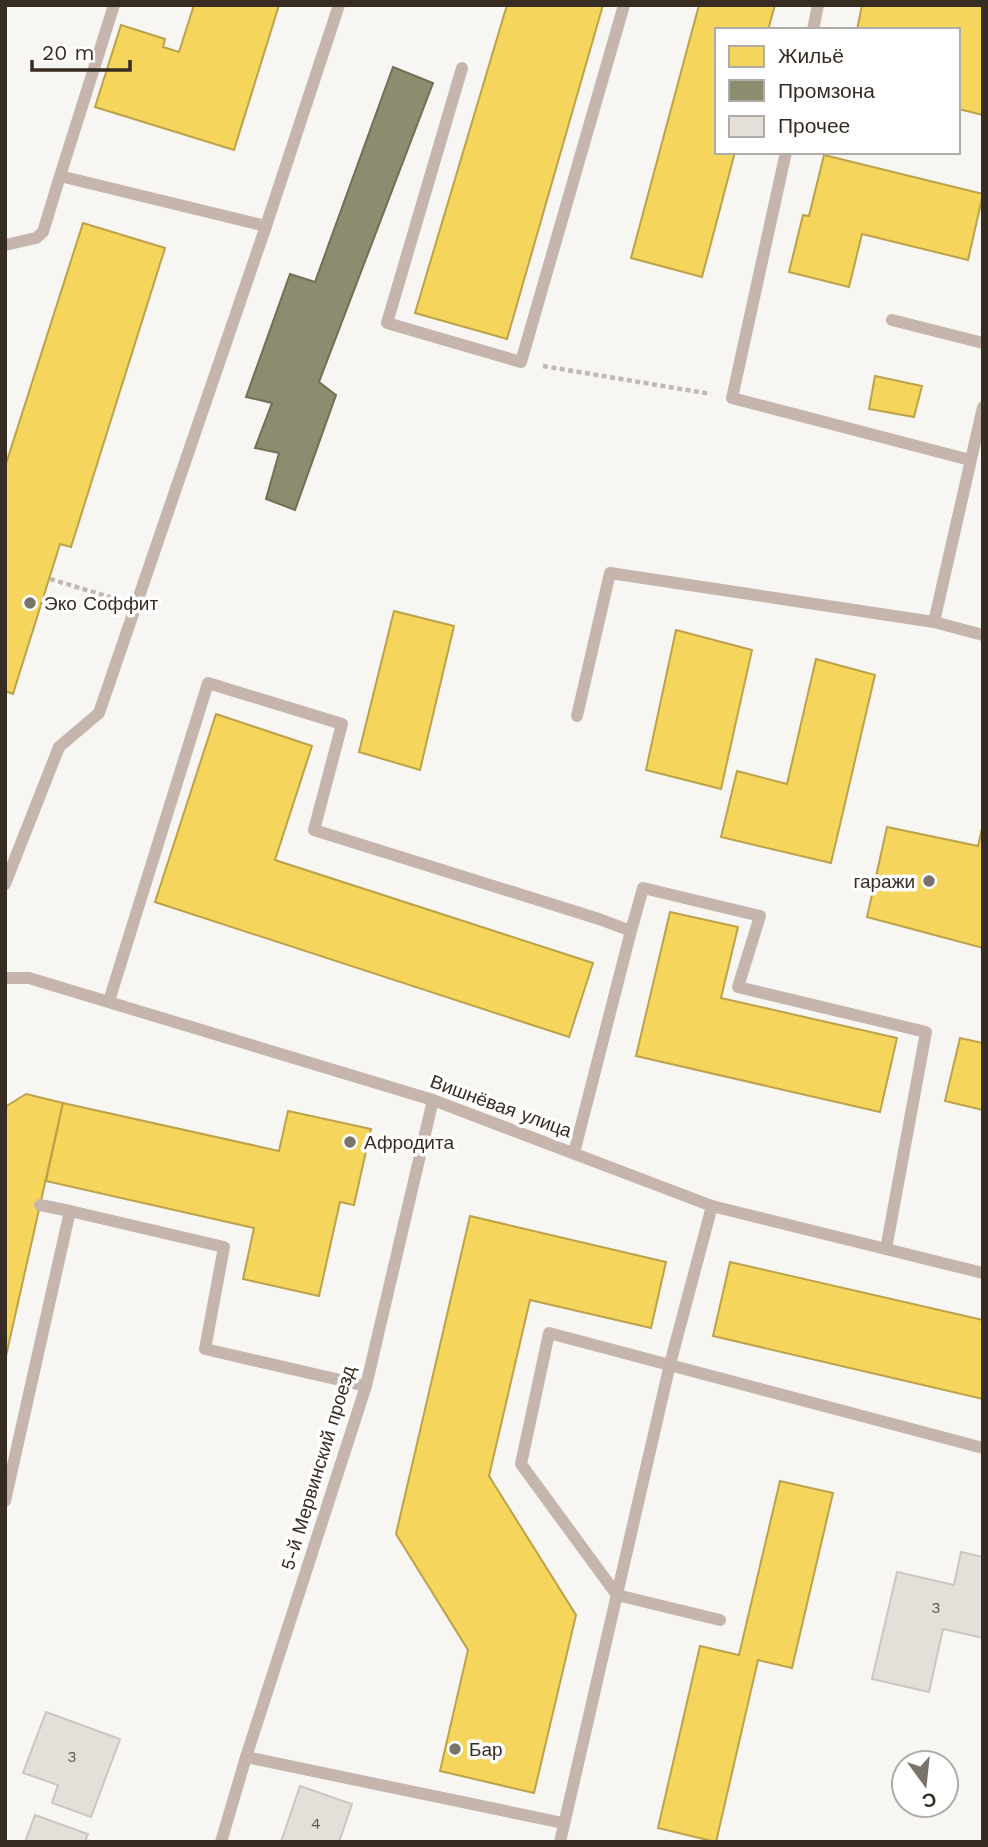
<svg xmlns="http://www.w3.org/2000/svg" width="988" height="1847" font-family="'Work Sans',sans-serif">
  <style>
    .homes { fill: #f6d55c; stroke: #bca24a; stroke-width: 2 }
    .industry { fill: #8c8c6e; stroke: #726f57; stroke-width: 2 }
    .building { fill: #e5dfd9; stroke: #ccc6c0; stroke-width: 2 }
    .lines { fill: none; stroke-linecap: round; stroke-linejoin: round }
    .path { stroke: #c2b8b2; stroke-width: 4.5; stroke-dasharray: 5 3.5; stroke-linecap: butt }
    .lane { stroke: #c5b5ad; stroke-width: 12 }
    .poi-dot { fill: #7a736a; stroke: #fff; stroke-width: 2.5 }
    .labels { text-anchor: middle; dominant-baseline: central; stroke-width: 7; stroke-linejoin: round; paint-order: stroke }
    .number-label { font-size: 16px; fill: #62594f }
    .poi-label { font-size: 19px; fill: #362c21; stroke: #fff; text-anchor: start }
    .street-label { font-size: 19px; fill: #362c21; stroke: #fff }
  </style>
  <rect width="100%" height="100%" fill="#f8f6f3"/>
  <!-- homes -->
  <g class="homes">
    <polygon points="194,5 279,5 234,150 95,107 121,25 165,39 163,47 179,52"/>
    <polygon points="507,5 603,5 507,339 415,313"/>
    <polygon points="699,5 775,5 768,30 717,30 717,152 735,152 702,277 631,258"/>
    <polygon points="862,5 983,5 983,115 958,109 958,30 857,30"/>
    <polygon points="824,155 983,194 968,260 862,234 849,287 789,272 803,215 809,216"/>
    <polygon points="83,223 165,248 71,547 60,544 13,694 5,691 5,467"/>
    <polygon points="875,376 922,386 914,417 869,409"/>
    <polygon points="394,611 454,626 420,770 359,752"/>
    <polygon points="676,630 752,650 721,789 646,770"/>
    <polygon points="816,659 875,675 831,863 721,837 737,771 787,784"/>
    <polygon points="216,714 312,746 275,860 593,963 569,1037 155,902"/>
    <polygon points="983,824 983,948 867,917 887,827 978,846"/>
    <polygon points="670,912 738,927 721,998 897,1038 880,1112 636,1056"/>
    <polygon points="960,1038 983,1043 983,1110 945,1101"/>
    <polygon points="26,1094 63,1103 6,1356 5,1107"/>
    <polygon points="63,1103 279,1151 288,1111 371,1129 354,1205 340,1202 319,1296 243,1279 254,1228 46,1181"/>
    <polygon points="470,1216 666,1262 651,1328 530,1300 489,1476 576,1615 534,1793 440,1771 468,1650 396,1534"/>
    <polygon points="730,1262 983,1320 983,1399 713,1336"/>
    <polygon points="780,1481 833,1493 792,1668 758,1660 716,1842 658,1828 700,1646 739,1655"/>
  </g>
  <!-- industry -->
  <polygon class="industry" points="393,67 433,83 319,382 336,395 295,510 266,499 279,453 255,448 272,403 246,397 290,274 315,282"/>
  <!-- building -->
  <g class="building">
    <polygon points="961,1552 983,1557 983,1638 943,1629 929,1692 872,1679 897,1572 954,1585"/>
    <polygon points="46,1712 120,1739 91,1817 52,1803 58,1785 23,1773"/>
    <polygon points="300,1786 352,1804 339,1842 281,1842"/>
    <polygon points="35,1815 88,1834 85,1842 25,1842"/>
  </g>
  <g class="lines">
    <!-- path -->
    <g class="path">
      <polyline points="543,366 711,394"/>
      <polyline points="50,579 116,599"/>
    </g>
    <!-- lane -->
    <g class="lane">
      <polyline points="114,5 60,176 266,226 339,5"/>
      <polyline points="813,30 818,5"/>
      <polyline points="462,68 387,323 521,362 624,5"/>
      <polyline points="786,152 732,398 970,460"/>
      <polyline points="5,245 36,238 43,232 60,176"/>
      <polyline points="892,320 983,343"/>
      <polyline points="983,407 934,622 983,635"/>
      <polyline points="577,716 610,573 934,622"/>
      <polyline points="5,884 59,747 99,713 266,226"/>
      <polyline points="631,931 643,888 760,916 738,987 926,1032 886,1249"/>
      <polyline points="5,978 29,978 433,1100 712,1206 983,1273"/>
      <polyline points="109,1001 208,683 342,724 314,830 599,919 631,931 574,1153"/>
      <polyline points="40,1205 70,1211"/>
      <polyline points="5,1501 70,1211 224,1247 205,1349 366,1386"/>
      <polyline points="720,1620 617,1595 521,1464 549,1333 983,1448"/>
      <polyline points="246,1757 563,1823"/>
      <polyline points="221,1842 246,1757 366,1386 433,1100"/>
      <polyline points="560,1842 670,1364 712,1206"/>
    </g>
  </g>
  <!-- markers -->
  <g class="poi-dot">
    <circle cx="30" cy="603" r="7"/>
    <circle cx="929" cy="881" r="7"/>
    <circle cx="350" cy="1142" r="7"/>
    <circle cx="455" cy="1749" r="7"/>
  </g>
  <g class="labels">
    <!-- number labels -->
    <g class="number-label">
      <text x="936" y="1607">3</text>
      <text x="72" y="1756">3</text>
      <text x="316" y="1823">4</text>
    </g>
    <!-- poi labels -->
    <g class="poi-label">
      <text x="44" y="603">Эко Соффит</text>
      <text x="915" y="881" text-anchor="end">гаражи</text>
      <text x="364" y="1142">Афродита</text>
      <text x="469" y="1749">Бар</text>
    </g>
    <!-- street labels -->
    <g class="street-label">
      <text transform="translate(501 1106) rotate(20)">Вишнёвая улица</text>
      <text transform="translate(318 1468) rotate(-73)">5-й Мервинский проезд</text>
    </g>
  </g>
  <!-- border -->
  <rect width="988" height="1847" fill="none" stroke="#362c21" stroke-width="14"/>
  <!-- legend -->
  <rect x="715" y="28" width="245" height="126" fill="#ffffff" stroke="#afaba6" stroke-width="2"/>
  <rect x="729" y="46" width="35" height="21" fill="#f6d55c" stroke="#afaba6" stroke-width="2"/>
  <text x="778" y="63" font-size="21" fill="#362c21">Жильё</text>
  <rect x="729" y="80" width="35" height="21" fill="#8c8c6e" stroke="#afaba6" stroke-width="2"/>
  <text x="778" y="98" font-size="21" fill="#362c21">Промзона</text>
  <rect x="729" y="116" width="35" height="21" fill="#e5dfd9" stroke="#afaba6" stroke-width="2"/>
  <text x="778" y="133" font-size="21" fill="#362c21">Прочее</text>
  <!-- north arrow -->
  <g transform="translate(925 1784) rotate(165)"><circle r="33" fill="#ffffff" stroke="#afaba6" stroke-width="2"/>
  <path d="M0-5L12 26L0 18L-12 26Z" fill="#7a736a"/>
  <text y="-10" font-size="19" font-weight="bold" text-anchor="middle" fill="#362c21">С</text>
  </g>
  <!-- scale -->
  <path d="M32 60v10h98v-10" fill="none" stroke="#362c21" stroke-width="3.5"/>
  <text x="42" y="60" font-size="21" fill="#362c21" stroke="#ffffff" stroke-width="5" paint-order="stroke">20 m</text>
</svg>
